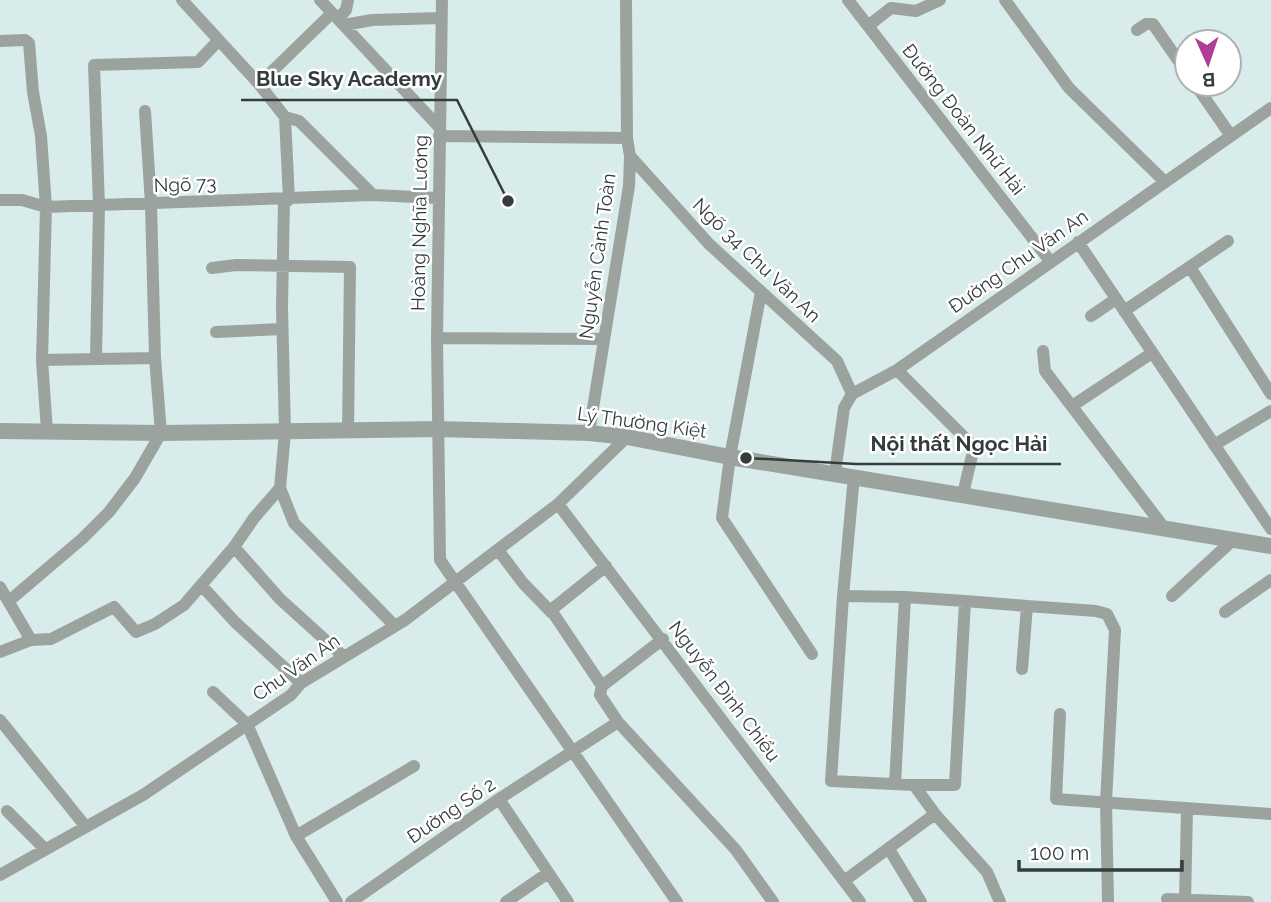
<svg xmlns="http://www.w3.org/2000/svg" width="1271" height="902" viewBox="0 0 1271 902" font-family="Raleway,sans-serif">
  <rect width="100%" height="100%" fill="#d7eceb"/>
  <g fill="none" stroke-linecap="round" stroke-linejoin="round">
    <path stroke="#9ca39f" stroke-width="12" d="M182 0 259 84 285 117 299 121 373 195
      M320 0 439 127
      M442 0 437 338 440 560 677 902
      M848 0 1050 261
      M1005 0 1069 88 1165 182
      M338 19 346 10 348 0
      M344 25 372 20 441 18
      M868 26 891 8 916 11 940 0
      M1137 30 1146 24H1153L1187 73
      M0 41 25 40 29 43 33 92 41 136 46 207 42 360 47 431
      M259 84 332 13
      M1195 84 1231 136
      M285 117 289 200
      M439 136 627 138
      M630 156 709 244 837 361 852 394
      M0 200H22L46 207 373 195 438 198
      M1078 242 1271 529
      M1190 267 1271 394
      M212 268 236 265 350 267 348 432
      M761 292 730 457 722 518 812 654
      M1124 311 1228 241
      M1091 316 1116 299
      M216 332 282 329
      M437 338 604 339
      M1043 351 1045 371 1165 529
      M96 359 99 206 94 65 198 62 218 41
      M42 360 155 358
      M897 370 974 447 963 494
      M1072 406 1152 353
      M589 433 629 186 630 156 627 138 626 0
      M1214 445 1271 411
      M835 473 844 408 852 394 897 370 1271 108
      M280 488 294 523 395 626
      M558 504 860 902
      M234 547 280 599 344 657
      M498 550 523 583 552 613
      M201 585 235 622 301 683
      M0 587 31 640
      M843 596 854 476
      M1172 596 1233 540
      M905 597 965 601 955 785H914
      M9 601 83 538 109 512 135 478 161 433 155 358 151 204 145 111
      M965 601 1027 606 1022 669
      M1027 606 1096 611 1107 614 1115 630 1106 802 1108 902
      M1225 612 1271 580
      M663 639 602 686 600 695 618 722 736 850 773 902
      M0 652 31 640 51 639 114 607 136 632 155 624 184 605 234 547 254 518 280 488 285 432 282 308 284 200
      M602 686 551 610 606 566
      M213 692 247 724 296 836 414 766
      M1060 714 1056 799 1271 814
      M0 720 86 827
      M895 784 905 597 843 596 831 781 914 785 935 814
      M499 799 568 902
      M7 811 45 849
      M296 836 337 902
      M889 849 921 902
      M0 875 143 795 291 695 301 683 405 620 558 504 627 437
      M844 881 935 814 987 872 1000 902
      M1167 899 1248 902
      M351 902 499 799 618 722
      M506 902 548 873
      M1185 902 1187 808"/>
    <path stroke="#9ca39f" stroke-width="16" d="M0 431 161 433 438 429 589 433 627 437 730 457 1271 546"/>
  </g>
  <g text-anchor="middle" stroke-width="5" stroke-linejoin="round" paint-order="stroke">
    <g font-size="19" fill="#343d3c" stroke="#fff">
      <text transform="translate(964 119) rotate(52)" y="7">Đường Đoàn Nhữ Hài</text>
      <text transform="translate(185 184) rotate(-2)" y="7">Ngõ 73</text>
      <text transform="translate(419 223) rotate(-89)" y="7">Hoàng Nghĩa Lương</text>
      <text transform="translate(597 256) rotate(-82)" y="7">Nguyễn Cảnh Toàn</text>
      <text transform="translate(757 260) rotate(44)" y="7">Ngõ 34 Chu Văn An</text>
      <text transform="translate(1018 261) rotate(-35)" y="7">Đường Chu Văn An</text>
      <text transform="translate(642 422) rotate(8)" y="7">Lý Thường Kiệt</text>
      <text transform="translate(296 667) rotate(-35)" y="7">Chu Văn An</text>
      <text transform="translate(725 691) rotate(53)" y="7">Nguyễn Đình Chiểu</text>
      <text transform="translate(451 810) rotate(-34)" y="7">Đường Số 2</text>
    </g>
  </g>
  <path fill="none" stroke="#343d3c" stroke-width="2.5" d="M508 201L457 100H241M746 458L856 464H1061"/>
  <g fill="#343d3c" stroke="#fff" stroke-width="2.5">
    <circle cx="508" cy="201" r="7"/>
    <circle cx="746" cy="458" r="7"/>
  </g>
  <g font-size="21" text-anchor="middle" font-weight="bold" fill="#343d3c" stroke="#fff" stroke-width="5" stroke-linejoin="round" paint-order="stroke">
    <text x="349" y="86">Blue Sky Academy</text>
    <text x="959" y="451">Nội thất Ngọc Hải</text>
  </g>
  <g transform="translate(1208 63) rotate(177)"><circle r="33" fill="#ffffff" stroke="#aeb1b1" stroke-width="2"/>
  <path d="M0-5L12 26L0 18L-12 26Z" fill="#b03d97"/>
  <text y="-10" font-size="19" font-weight="bold" text-anchor="middle" fill="#343d3c">B</text>
  </g>
  <path d="M1019 860v10h163v-10" fill="none" stroke="#343d3c" stroke-width="3.5"/>
  <text x="1030" y="860" font-size="21" fill="#343d3c" stroke="#ffffff" stroke-width="5" paint-order="stroke">100 m</text>
</svg>
